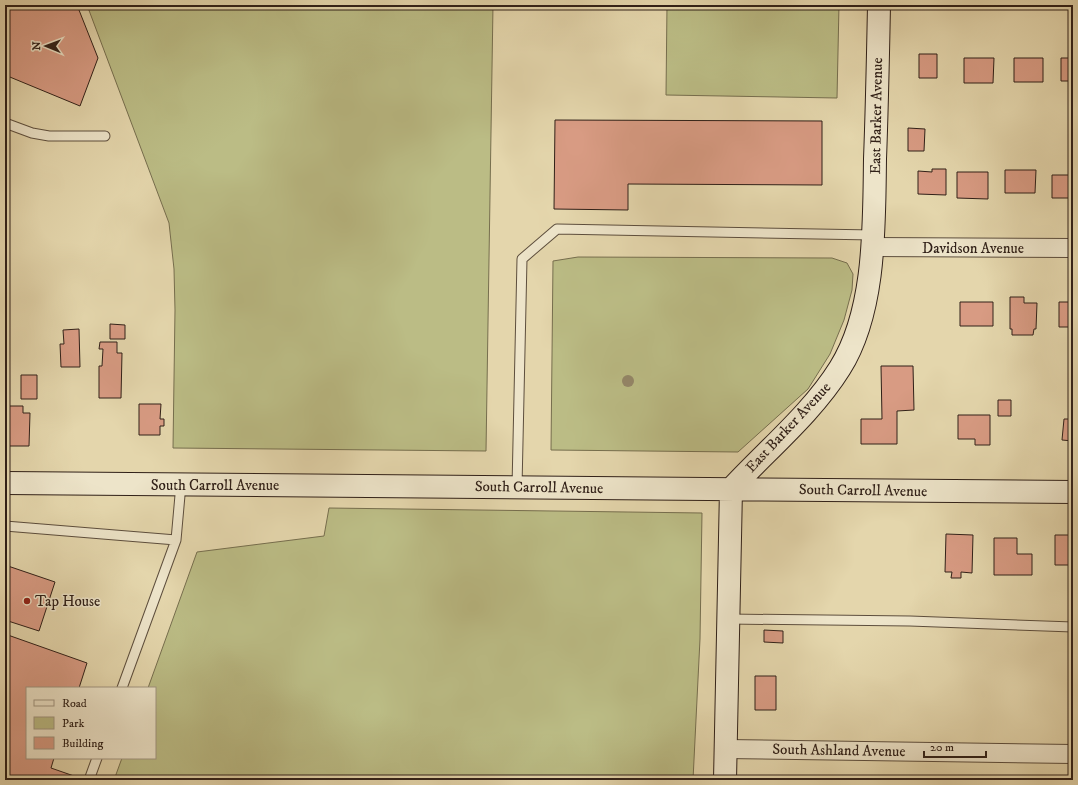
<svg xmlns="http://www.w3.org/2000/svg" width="1078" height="785" viewBox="0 0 1078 785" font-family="'IM FELL DW Pica',serif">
  <rect width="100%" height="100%" fill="#e4d6ac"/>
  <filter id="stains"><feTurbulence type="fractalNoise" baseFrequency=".005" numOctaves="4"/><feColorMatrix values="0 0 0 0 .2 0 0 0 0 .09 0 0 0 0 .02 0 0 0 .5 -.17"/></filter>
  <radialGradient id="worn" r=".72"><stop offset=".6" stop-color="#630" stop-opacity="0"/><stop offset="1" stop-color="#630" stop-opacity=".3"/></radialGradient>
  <path fill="#bbbc85" stroke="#766e4e" d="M87 5H493L486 451 173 448 175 310 174 269 169 223Z
    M667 5H839L837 98 666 95Z
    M578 257 832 258 847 263 853 274 852 290 844 320 830 354 808 389 738 452 551 450 553 261Z
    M329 508 702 513 700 639 693 780H114L122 758H155V688H148L197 552 324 536Z"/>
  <path fill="#d89b83" stroke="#302018" d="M5 5H77L98 58 80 106 5 75V60L7 53 5 52Z
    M919 54H937V78H919Z
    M964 58H994L993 83H964Z
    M1014 58H1043V82H1014Z
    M1061 58H1073V81H1061Z
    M555 120 822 121V185L628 184V210L554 209Z
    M908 128 925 129 924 151H908Z
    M932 169H946V195L918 194V171L932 172Z
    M1005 170H1036L1035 193H1005Z
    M957 172H988V199L957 198Z
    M1052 175H1073V198H1052Z
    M1010 297H1024V303H1037L1036 329H1034L1033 335H1012V329H1010Z
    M960 302H993V326H960Z
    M1059 302H1073V327H1059Z
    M110 324 125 325V339H110Z
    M79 329 80 367H61L60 344H64L63 330Z
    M100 342H117V353H122L121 398H99V366H102L103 349H99Z
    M881 366H913L914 410 897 411V444H861V419H882Z
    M21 375H37V399H21Z
    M998 400H1011V416H998Z
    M139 404H161L160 419H164V426H160V435H139Z
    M5 406H23V413H30L29 446H5Z
    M958 415H990V445H975V439H958Z
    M1064 419H1073V441L1062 440Z
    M946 534 973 535 972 573 961 572V578H951L952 572H945Z
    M1055 535H1073V565H1055Z
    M994 538H1017V554H1032V575H994Z
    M5 565 55 582 39 631 5 620Z
    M764 630 783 631V643L764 642Z
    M5 634 87 663 79 688H27V758H54L51 768 74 776 73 780H5Z
    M755 676H776V710H755Z"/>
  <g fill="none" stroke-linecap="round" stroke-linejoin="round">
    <defs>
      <path id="lane" d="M5 123 32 133 49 136H105
        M517 487 522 259 557 229 873 235
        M5 526 176 540
        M728 619 910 621 1073 627
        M122 688 176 540 181 484
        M89 780 97 758"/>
      <path id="street" d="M873 247 1073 248
        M726 749 1073 754"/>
      <path id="secondary" d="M5 483 1073 492
        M725 780 731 489C767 450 812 413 840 368 876 311 874 225 875 159 877 108 878 56 879 5"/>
    </defs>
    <use href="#lane" stroke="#5d4e3d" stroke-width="11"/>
    <use href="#street" stroke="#5d4e3d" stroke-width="20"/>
    <use href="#secondary" stroke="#302018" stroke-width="24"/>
    <use href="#lane" stroke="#ede4c9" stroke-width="9"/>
    <use href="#street" stroke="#ede4c9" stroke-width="18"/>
    <use href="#secondary" stroke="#ede4c9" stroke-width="22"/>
  </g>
  <circle fill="#948769" cx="628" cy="381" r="6"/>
  <circle fill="#8f2418" stroke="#ede4c9" stroke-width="1.5" cx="27" cy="601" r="4"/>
  <g text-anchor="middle" stroke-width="3" stroke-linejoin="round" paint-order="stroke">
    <g font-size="15" fill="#302018" stroke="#ede4c9">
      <text transform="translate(876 116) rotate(-89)" y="5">East Barker Avenue</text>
      <text x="973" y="253">Davidson Avenue</text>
      <text transform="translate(788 427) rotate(-47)" y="5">East Barker Avenue</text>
      <text x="215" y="490">South Carroll Avenue</text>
      <text transform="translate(539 487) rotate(1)" y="5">South Carroll Avenue</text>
      <text transform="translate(863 490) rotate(1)" y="5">South Carroll Avenue</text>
      <text transform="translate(839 750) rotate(1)" y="5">South Ashland Avenue</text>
    </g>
    <g font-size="15" fill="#302018" stroke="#ede4c9" text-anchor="start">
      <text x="35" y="606">Tap House</text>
    </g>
  </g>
  <rect width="1078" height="785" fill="none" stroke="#e4d6ac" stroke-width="20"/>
  <rect x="6" y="6" width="1066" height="773" fill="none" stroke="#302018" stroke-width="2"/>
  <rect x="10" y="10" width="1058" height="765" fill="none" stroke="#302018"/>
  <rect x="26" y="687" width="130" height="72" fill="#ede4c9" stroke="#a19682"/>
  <rect x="34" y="700" width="20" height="6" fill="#ede4c9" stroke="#a19682"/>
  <text x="62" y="707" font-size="12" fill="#302018">Road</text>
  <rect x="34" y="717" width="20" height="12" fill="#bbbc85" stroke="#a19682"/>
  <text x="62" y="727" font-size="12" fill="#302018">Park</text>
  <rect x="34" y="737" width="20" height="12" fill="#d89b83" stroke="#a19682"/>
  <text x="62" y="747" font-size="12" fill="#302018">Building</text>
  <g transform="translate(46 46) rotate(271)" stroke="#ede4c9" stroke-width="3" paint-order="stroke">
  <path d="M0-3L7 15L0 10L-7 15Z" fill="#302018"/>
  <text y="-6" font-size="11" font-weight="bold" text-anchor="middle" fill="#302018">N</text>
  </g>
  <path d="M924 751v6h62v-6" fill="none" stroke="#302018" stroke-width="2"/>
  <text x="930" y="751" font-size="12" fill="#302018" stroke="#ede4c9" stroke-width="3" paint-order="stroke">20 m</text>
  <rect width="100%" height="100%" filter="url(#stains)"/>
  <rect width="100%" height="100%" fill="url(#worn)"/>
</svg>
